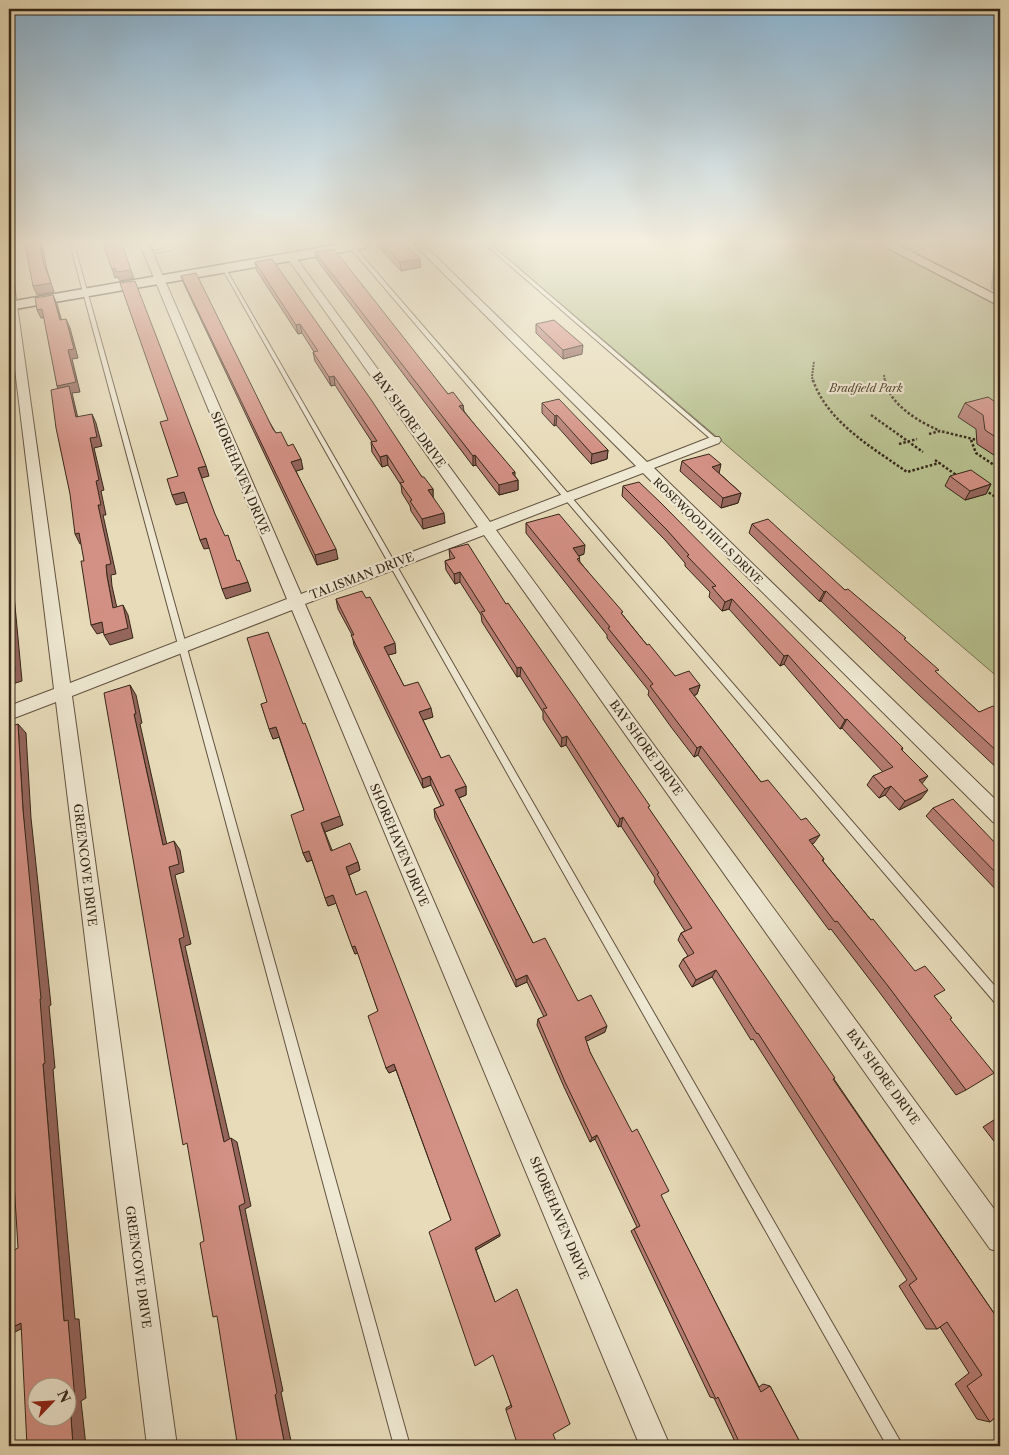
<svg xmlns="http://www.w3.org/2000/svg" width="1009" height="1455" viewBox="0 0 1009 1455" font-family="'Libre Caslon Text',serif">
  <rect width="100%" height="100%" fill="#e7dbb9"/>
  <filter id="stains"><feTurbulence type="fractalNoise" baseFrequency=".004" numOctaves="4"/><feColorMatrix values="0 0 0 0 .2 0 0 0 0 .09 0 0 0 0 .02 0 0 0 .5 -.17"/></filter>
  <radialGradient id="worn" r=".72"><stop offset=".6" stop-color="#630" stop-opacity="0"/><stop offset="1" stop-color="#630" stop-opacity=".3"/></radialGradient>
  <path fill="#b7c08e" stroke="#767352" d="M491 244H879L1000 305V679Z"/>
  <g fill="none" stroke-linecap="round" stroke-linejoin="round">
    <path stroke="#737e79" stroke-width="2.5" d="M997 244 992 288 1000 292"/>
    <defs>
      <path id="lane" d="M70 244H74L410 1446H394Z
        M173 244H178L171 250 147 254 145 253 168 248Z
        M347 244H352L1000 992V1006L996 1004Z
        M485 244H490L717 439V441H713Z
        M927 244H935L905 254 901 253Z
        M222 268 226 269 903 1446H887Z"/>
      <path id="street" d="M140 244H149L301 594 478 527 288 259V255H294L490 522 636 466 414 244H423L647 462 711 437H719L721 440 719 443 654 468 1000 804V824L993 822 643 473 496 530 1000 1217V1252L990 1249 484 535 305 604 670 1446H640L292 610 72 696 177 1446H147L56 702 9 720V706L54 689 9 320V281L14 284 70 683 287 599Z"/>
      <path id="secondary" d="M341 244H371L365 248 9 310V302Z
        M880 244H896L1000 297V306Z"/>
    </defs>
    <use href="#lane" stroke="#625340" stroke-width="2"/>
    <use href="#street" stroke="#625340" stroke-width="2"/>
    <use href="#secondary" stroke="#352617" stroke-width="3"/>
    <path stroke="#352617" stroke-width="2" stroke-dasharray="2 1" stroke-linecap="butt" d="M884 375 885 382
      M813 382 812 377 814 361"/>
    <path stroke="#352617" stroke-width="2.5" stroke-dasharray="2.5 2" stroke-linecap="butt" d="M813 380C827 422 873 448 907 472L939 463
      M885 380C889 405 920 422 940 431
      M871 415 923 452
      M929 434 940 431 977 440
      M971 440 976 453 1000 469
      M899 444 917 439
      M935 460 959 477
      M985 490 994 496 1000 494"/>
    <use href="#lane" fill="#efe8d2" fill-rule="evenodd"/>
    <use href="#street" fill="#efe8d2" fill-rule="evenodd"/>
    <use href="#secondary" fill="#efe8d2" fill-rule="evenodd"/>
  </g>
  <path fill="#b57c72" stroke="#352617" d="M376 244H406L421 267 401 271Z
    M315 252 448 394 463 405 464 411 518 480V490L499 495 476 465 473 466 317 260Z
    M255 262 422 477 433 489V497L445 523 423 529 411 511 410 506 402 493 401 485 388 465 382 467 372 452 371 442H372L335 385 331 386 315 361 313 352H314L302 333 298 334 257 271Z
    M181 276 276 433 288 446 303 469 296 471 338 559 317 565 184 284Z
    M536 324 582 354 563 359 536 333Z
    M542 403 608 450 607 459 591 464 556 425 554 426 542 413Z
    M965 403 1000 405V459L977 444 976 429 958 417Z
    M682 461 719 473 741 493 738 503 721 508 680 471Z
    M950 476 991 484 986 494 965 500 945 486Z
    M623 486 903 748 902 750 922 784 921 799 899 810 885 795 879 798 867 785 873 776 883 772 842 728 840 729 784 664 780 666 729 609 722 611 709 597 710 592 685 566V563L665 540 622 496Z
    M526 523 584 554 579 556 580 562 647 645 675 676 700 685 697 694 694 696 761 782 814 843 812 844 824 859 823 861 871 920 935 997 950 1019 966 1090 956 1095 880 993 831 929 829 930 698 755 694 757 671 727 648 695 649 691 607 638V635L526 533Z
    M752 524 845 590 905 640 936 673 979 712H1000V771L918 694 821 601H819L749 533Z
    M449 549 506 604 649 809 834 1079 1000 1322V1422L997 1416 990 1422 977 1419 955 1384 969 1373 940 1327 937 1329H926L899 1286 907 1280 753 1039 751 1040 712 977 692 987 679 966 683 959 688 956 678 940 681 933 685 931 654 882 655 878 621 826 618 827 566 745 561 747 543 719V712L520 676 517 677 482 622 481 615 460 582 455 584 446 570 445 561 450 559Z
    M336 599 396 653 388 655 404 686 433 717 423 720 441 758 466 786V795L459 798 533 943 578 1001 605 1032 586 1041 590 1052 661 1196 759 1387 763 1384 770 1386 802 1446H737L714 1398 710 1397 631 1231 637 1227 595 1139 590 1142 564 1087 537 1025 538 1019 544 1017 527 982 516 987 435 818 434 809 441 806 431 785 423 788 354 645 352 635 338 609Z
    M261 704 343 825 325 832 332 850 358 862 360 870 349 875 356 895 500 1236 476 1250 495 1302 570 1424 506 1410V1408L511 1405 451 1220 396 1070 389 1073 386 1068 378 1011 358 953 355 954 336 903 328 906 312 860 307 862 303 853 304 810 279 737 273 739Z
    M933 808 1000 848V894L926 816Z
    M1000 1116V1149L983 1127Z"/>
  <path fill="#94655c" stroke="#352617" d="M40 244H42L47 270 54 292 37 295 33 286 43 262Z
    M420 259 421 267 401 271 400 262Z
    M115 268 131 270 134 278 120 281 118 277 115 278 112 269Z
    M53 295 57 304 64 329 60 320Z
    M42 309 46 318H41L37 310Z
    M66 319 70 328 78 358 72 359 80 392 72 393 80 427 62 396 57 386Z
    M300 324 302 333 298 334 296 325Z
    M583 345 582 354 563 359V350Z
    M334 376 335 385 331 386 329 377Z
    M463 405 464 415 459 406Z
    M92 414 96 423 102 446 94 448 104 490 101 491 106 515H103L116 574 111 575 112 586 119 617 113 608 107 576 90 438Z
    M557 415 556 425 554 426 555 416Z
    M608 450 607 459 591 464 592 454Z
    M387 455 388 465 382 467 380 457Z
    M475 455 476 465 473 466V456Z
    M301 459 303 469 293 472 291 462Z
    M721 464 719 474 712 467Z
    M206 466 209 476 202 478 198 468Z
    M515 472V481L518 480V490L499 495V485L512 473Z
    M991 484 986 494 965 500 970 491Z
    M433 489V498L428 490Z
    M184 492 188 502 176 505 172 495Z
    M741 493 738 503 721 508 723 498Z
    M444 513 445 523 423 529 422 519Z
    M9 526 11 554 9 555 12 593 14 595 22 681 9 685Z
    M79 533 85 543 80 544 75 534Z
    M206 538 210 548 204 549 200 540Z
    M585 545 584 554 572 558 573 548Z
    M336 549 338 559 317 565 315 555Z
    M460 572V582L455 584 454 574Z
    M248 582 251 591 226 599 222 589Z
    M826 591 821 601H819L824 592Z
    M732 599 729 609 722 611 725 602Z
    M123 605 128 615 133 638 110 645 104 635Z
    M102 622 107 631 97 634 91 625Z
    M395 643 396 653 385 656 384 647Z
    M788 655 784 664 780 666 784 656Z
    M521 667 520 676 517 677V668Z
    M130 685 136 695 142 723 140 724 169 854 163 845 134 714Z
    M700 685 697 694 686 699 689 689Z
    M431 708 433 717 420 721 419 712Z
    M847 719 842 728 840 729 845 720Z
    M18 724 26 733 31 818 51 1005 49 1006 55 1068 53 1069 60 1154 75 1319H79L86 1398 81 1401 86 1446H73L64 1321 43 1064 23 810Z
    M276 727 280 737 273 739 269 729Z
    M567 736 566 745 561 747 562 738Z
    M701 746 698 755 694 757 697 748Z
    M430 776 431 785 423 788 422 779Z
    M928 776 921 785 919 780Z
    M466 786V795L456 799 455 790Z
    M891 786 885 795 879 798 885 789Z
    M928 790 921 799 899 810 905 801Z
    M340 816 343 825 325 832 321 823Z
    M623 817 621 826 618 827 620 819Z
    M820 835 814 843 803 848 809 840Z
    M174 841 180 850 184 872 175 875 191 944 185 946 231 1145 224 1142 179 939 169 867Z
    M309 851 312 860 307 862 303 853Z
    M358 862 360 870 349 875 346 867Z
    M333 895 337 903 328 906 325 898Z
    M355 946 358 953 355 954 352 947Z
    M716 970 712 977 692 987 696 980Z
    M527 975V982L516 987V980Z
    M607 1026 605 1032 583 1043 585 1037Z
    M394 1064 396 1070 389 1073 386 1068Z
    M597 1135 595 1139 590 1142 592 1138Z
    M231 1138 237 1142 251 1206 245 1209 283 1391 281 1392 292 1446H285L275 1395 239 1206Z
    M500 1234V1236L476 1250 475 1248Z
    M21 1323H33L9 1335V1329Z"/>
  <path fill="#d39084" stroke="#352617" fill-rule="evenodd" d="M25 244H40L43 262 51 283 33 286Z
    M103 244H122L131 270 116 272 115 268 112 269Z
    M383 244H406L420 259 400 262Z
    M334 249 448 394 453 392 463 405 459 406 515 472 512 473 518 480 499 485 475 455 473 456 315 252Z
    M272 259 372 401 422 477H424L433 489 428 490 444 513 422 519 410 501 412 500 400 483 404 482 387 455 380 457 371 442 377 441 334 376 329 377 313 352 318 351 300 324 296 325 255 262Z
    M196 273 273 429 276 433 281 432 288 446 293 444 301 459 291 462 336 549 315 555 181 276Z
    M135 281 206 466 198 468 215 514 225 536 228 535 237 561 239 560 248 582 222 589 206 538 200 540 184 492 172 495 167 479 178 476 160 422 168 420 120 283Z
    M53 295 60 320 66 319 74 349 68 350 76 382 57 386 42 309 37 310 35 298Z
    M554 320 583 345 563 350 536 324Z
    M69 386 76 417 92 414 97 437 90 438 99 480 96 481 101 505H98L111 564 106 565 107 576 113 608 123 605 128 628 104 635 102 622 91 625 81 561H84L79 533 75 534 70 494 56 428 51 390Z
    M988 397 1000 405V440L985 430 983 415 965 403Z
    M559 399 608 450 592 454 557 415 555 416 542 403Z
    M709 454 721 464 712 467 741 493 723 498 682 461Z
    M971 470 991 484 970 491 950 476Z
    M639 482 661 503 903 748 901 749 928 776 919 780 928 790 905 801 891 786 885 789 873 776 893 767 847 719 845 720 788 655 784 656 732 599 725 602 712 587 716 586 687 556 689 555 667 530 623 486Z
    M559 514 585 545 573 548 580 558 577 559 623 612 621 613 647 645 649 644 675 676 689 671 700 685 689 689 761 782 768 780 801 820 806 818 820 835 809 840 824 859 822 860 871 920 873 919 915 971 925 966 945 990 934 996 952 1018 950 1019 994 1073 966 1090 888 986 837 921 835 922 701 746 697 748 650 686 653 684 608 628 610 627 526 523Z
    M768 519 845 590 848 589 906 638 904 639 939 670 935 671 979 712 993 706 1000 712V754L925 685 826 591 824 592 752 524Z
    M468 544 506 604 508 603 575 698 650 806 648 807 835 1078 833 1079 1000 1322V1413L990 1422 967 1386 982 1375 947 1322 937 1329 909 1285 917 1279 758 1033 757 1034 716 970 696 980 683 959 694 953 681 933 692 928 657 874 659 873 623 817 620 819 567 736 562 738 543 709 547 708 521 667 517 668 481 612 485 611 460 572 454 574 445 561 455 558 449 549Z
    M362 591 366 598 370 597 395 643 384 647 404 686 418 682 431 708 419 712 441 758 449 755 466 786 455 790 533 943 545 938 578 1001 591 995 607 1026 585 1037 590 1052 632 1132 637 1129 669 1191 661 1195 761 1392 770 1386 802 1446H741L718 1397 716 1399 634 1229 640 1226 597 1135 592 1138 565 1082 538 1019 547 1015 527 975 516 980 434 809 444 805 430 776 422 779 351 635H354L336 599Z
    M9 599 15 671 9 673Z
    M268 632 303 724 305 723 340 816 321 823 331 851 350 843 358 862 346 867 356 895 366 891 500 1234 475 1248 495 1302 517 1289 570 1424 553 1434 558 1446H518L506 1410 512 1407 493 1355 475 1366 429 1232 451 1220 394 1064 386 1068 368 1016 378 1011 355 946 352 947 333 895 325 898 309 851 303 853 291 815 304 810 276 727 269 729 261 704 267 702 247 638Z
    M130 685 136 714H134L163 845 174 841 179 864 169 867 184 937 179 939 224 1142 231 1138 245 1203 239 1206 277 1393 275 1395 285 1446H236V1443L237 1442 217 1316 213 1317 200 1243 204 1241 187 1143 183 1145 104 693Z
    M18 724 23 810 41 999H40L45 1063 43 1064 50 1150 64 1321 68 1320 75 1400 70 1403 73 1446H27L21 1323 9 1329V1253L18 1248 12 1148 9 1150V727ZM38 1388H68V1418H38Z
    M953 799 1000 848V877L933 808Z
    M1000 1118V1131L994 1123Z"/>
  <linearGradient id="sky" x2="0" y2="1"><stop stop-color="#8ab6d6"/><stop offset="0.54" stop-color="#f4efe0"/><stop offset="1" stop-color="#f4efe0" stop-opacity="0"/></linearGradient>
  <rect width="1009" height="448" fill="url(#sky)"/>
  <g text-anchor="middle" stroke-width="4.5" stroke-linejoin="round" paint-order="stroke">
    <g font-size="11" font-style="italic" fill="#564c35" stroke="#efe8d2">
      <text x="866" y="392">Bradfield Park</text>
    </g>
    <g font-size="11" fill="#352617" stroke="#efe8d2">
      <text transform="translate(708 531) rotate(44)" y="4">ROSEWOOD HILLS DRIVE</text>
    </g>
    <g font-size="12" fill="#352617" stroke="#efe8d2">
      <text transform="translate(409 420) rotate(54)" y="4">BAY SHORE DRIVE</text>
      <text transform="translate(240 473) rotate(67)" y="4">SHOREHAVEN DRIVE</text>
      <text transform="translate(362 576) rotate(-21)" y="4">TALISMAN DRIVE</text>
      <text transform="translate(646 748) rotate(54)" y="4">BAY SHORE DRIVE</text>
      <text transform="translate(399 845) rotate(67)" y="4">SHOREHAVEN DRIVE</text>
      <text transform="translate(85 865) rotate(83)" y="4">GREENCOVE DRIVE</text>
      <text transform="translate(883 1077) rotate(54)" y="4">BAY SHORE DRIVE</text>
      <text transform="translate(559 1218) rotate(67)" y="4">SHOREHAVEN DRIVE</text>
      <text transform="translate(138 1267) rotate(82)" y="4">GREENCOVE DRIVE</text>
    </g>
  </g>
  <rect width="1009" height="1455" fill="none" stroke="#e7dbb9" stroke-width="30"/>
  <rect x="10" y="10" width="989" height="1435" fill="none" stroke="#352617" stroke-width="2.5"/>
  <rect x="15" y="15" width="979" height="1425" fill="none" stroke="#352617"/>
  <g transform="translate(52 1402) rotate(65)"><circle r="24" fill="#efe8d2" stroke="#a59a87"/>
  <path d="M0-4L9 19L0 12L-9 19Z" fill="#8f2418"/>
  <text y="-8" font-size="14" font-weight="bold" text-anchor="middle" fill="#352617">N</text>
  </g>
  <rect width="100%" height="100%" filter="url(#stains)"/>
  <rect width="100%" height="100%" fill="url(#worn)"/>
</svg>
